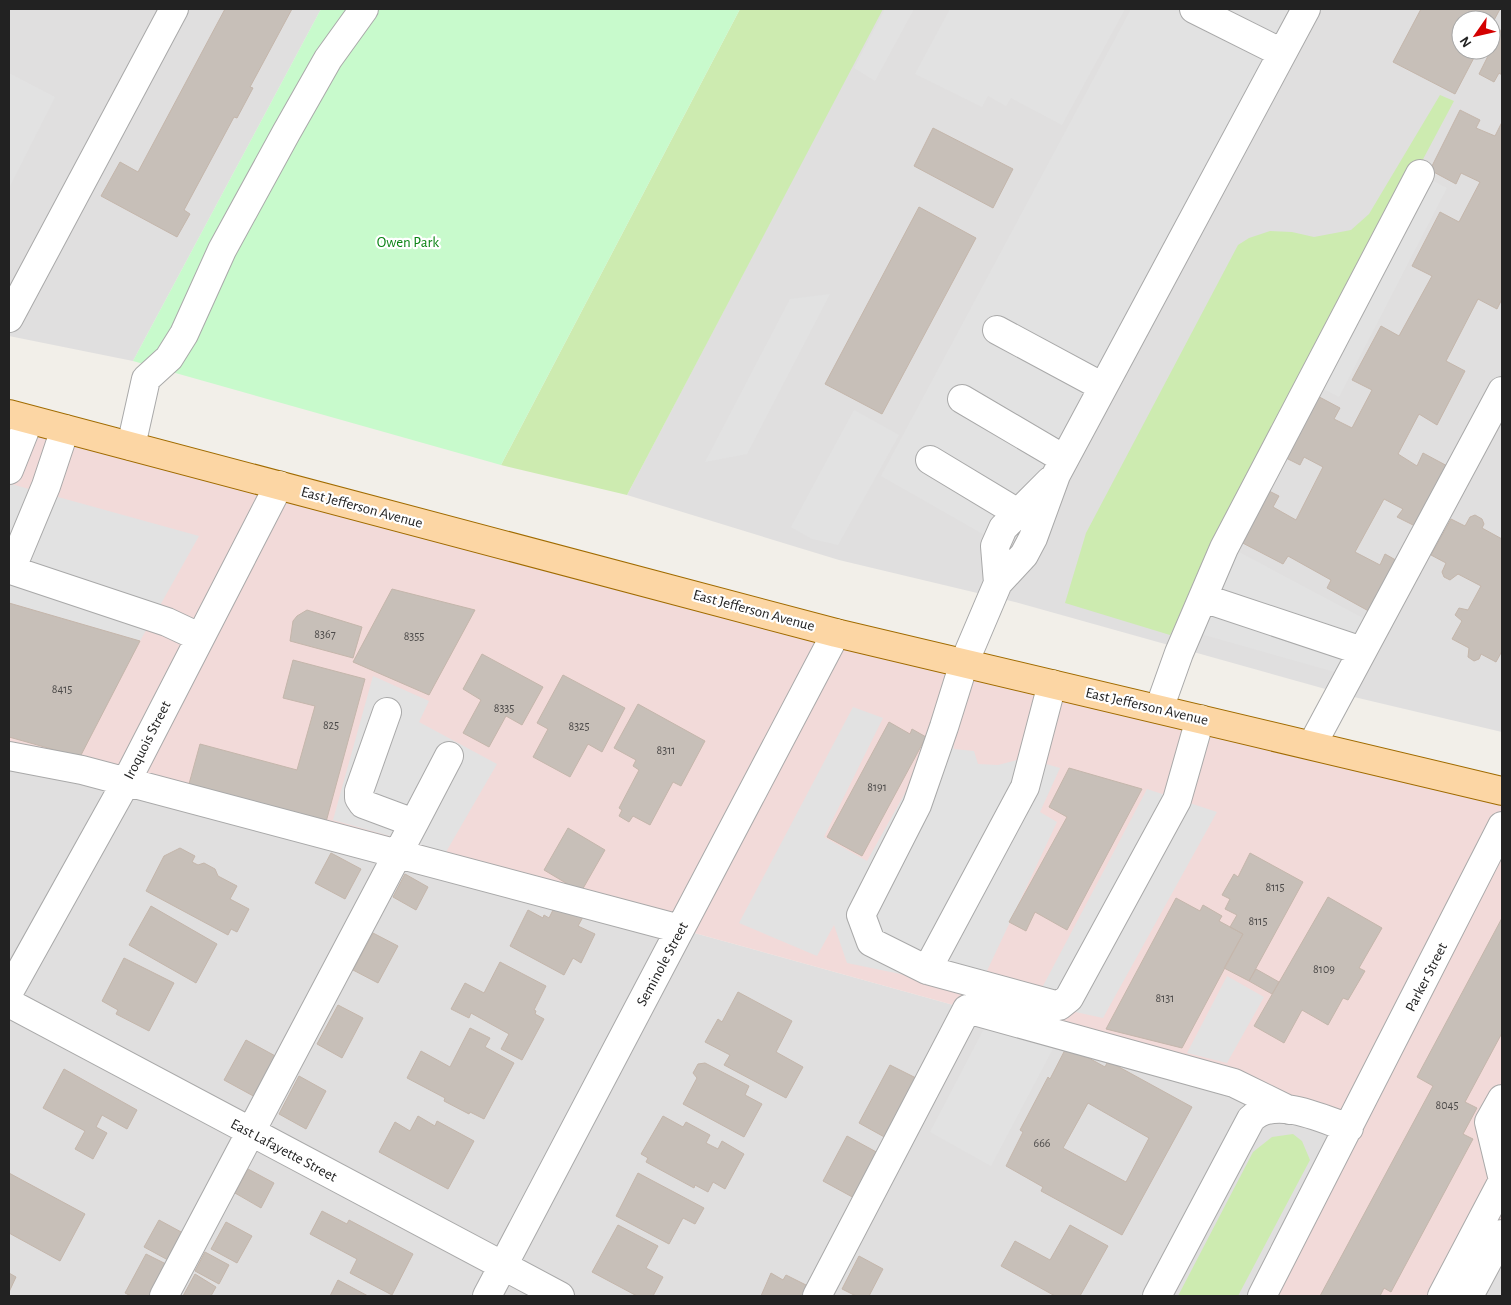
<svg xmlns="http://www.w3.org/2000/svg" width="1511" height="1305" viewBox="0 0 1511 1305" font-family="'Alegreya Sans',sans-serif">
  <rect width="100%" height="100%" fill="#f2efe9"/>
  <path fill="#e0dfdf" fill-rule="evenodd" d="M9 9H321L133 361 9 336Z
    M882 9H1502V732L1354 697 1015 602 839 560 627 495ZM1461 20H1491V50H1461Z
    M9 759 680 929 1234 1083 1349 1128 1262 1296H9Z
    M1502 1234V1296H1469Z"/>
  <path fill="#f2dad9" d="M29 420 1502 795V1234L1469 1296H1262L1349 1128 1234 1083 680 929 9 756V464Z"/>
  <path fill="#cdebb0" d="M740 9H883L627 495 501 465Z
    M1440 95 1454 101 1170 635 1065 603 1086 533 1238 245 1249 238 1270 231 1292 232 1314 237 1351 230 1369 214Z
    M1293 1134 1302 1141 1310 1160 1238 1296H1178L1253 1152 1272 1137Z"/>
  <path fill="#c8facc" d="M321 9H740L501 465 133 361Z"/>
  <path fill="#e2e2e2" d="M885 9H914L875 81 854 68Z
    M950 9H1125L1062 125 1011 98 1006 106 988 96 982 107 915 74Z
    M1131 9H1306L1056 475 988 537 881 476Z
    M9 73 55 97 9 188Z
    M1420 174 1447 188 1339 397 1312 383Z
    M830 294 747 454 705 462 790 299Z
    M854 410 899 435 838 545 812 539 791 527Z
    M11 484 199 536 140 641 9 603V489Z
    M1226 545 1376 625 1349 676 1190 631Z
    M373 676 429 701 419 722 497 764 446 852 333 820Z
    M853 707 883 718 824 837 867 861 938 734 953 738 954 749 974 751 978 764 998 765 1025 758 1060 768 1040 812 1057 822 978 990 847 963 834 925 817 956 739 923Z
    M1147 789 1217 812 1103 1018 1034 1003Z
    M1227 976 1264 997 1227 1063 1187 1053Z
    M987 1023 1057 1041 991 1166 930 1132Z"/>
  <path fill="#c7bfb8" stroke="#c4b6ab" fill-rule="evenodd" d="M225 9H292L250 87 253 88 237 118 234 117 184 210 190 214 177 237 101 196 120 162 138 172Z
    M1421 9H1500L1491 26V20H1461V50H1478L1455 94 1393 62Z
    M1502 28V75L1499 73 1494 82 1479 74Z
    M1460 110 1480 120 1476 128 1495 136 1502 122V299L1497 309 1478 299 1446 361 1465 371 1437 425 1419 414 1398 454 1417 466 1423 453 1451 468 1419 528 1397 517 1403 509 1384 499 1355 552 1380 565 1385 554 1401 563 1374 614 1327 588 1331 580 1288 556 1283 564 1235 539 1261 487 1279 496 1273 507 1296 520 1323 467 1304 457 1300 465 1278 454 1310 392 1340 408 1334 419 1352 428 1372 390 1352 380 1381 326 1399 336 1432 276 1412 266 1440 212 1459 222 1480 182 1461 173 1456 184 1430 170Z
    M933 128 1013 169 993 208 914 166Z
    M919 207 976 238 882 414 825 384Z
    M1475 515 1482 519 1484 524 1482 528 1502 539V651L1496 662 1481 654 1479 659 1474 661 1468 657 1469 648 1452 639 1462 621 1455 615 1459 608 1468 610 1481 586 1458 574 1450 580 1444 577 1442 572 1446 563 1431 555 1451 519 1465 526 1470 517Z
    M392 589 475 610 429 695 353 662Z
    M9 603 140 641 80 757 9 737Z
    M307 610 362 627 353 658 290 641 293 621 297 616Z
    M482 654 543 687 522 725 506 716 489 747 463 733 481 700 463 689Z
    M293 660 365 679 326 822 189 784 200 744 297 770 315 706 283 698Z
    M563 675 625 708 602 752 588 744 570 777 533 757 548 729 537 723Z
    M638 704 705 741 681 786 673 782 650 825 633 816 629 822 619 816 622 810 619 808 639 770 633 766 636 760 614 748Z
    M889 722 910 734 912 729 926 737 862 856 827 837Z
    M1069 768 1142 789 1067 930 1035 912 1026 931 1009 922 1067 817 1049 807Z
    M568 828 605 850 581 892 544 870Z
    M180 848 195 856 192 862 198 865 204 863 215 869 218 876 237 886 230 899 249 909 237 932 231 929 228 935 146 891 164 856Z
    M331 853 361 869 345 899 315 883Z
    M1250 853 1303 882 1249 981 1224 968 1243 934 1230 927 1237 915 1225 909 1230 899 1222 895 1234 874 1238 877Z
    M405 874 428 887 416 910 393 897Z
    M1328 897 1382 928 1359 968 1365 971 1348 1000 1343 998 1328 1025 1302 1010 1284 1043 1254 1026Z
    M1176 898 1200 911 1203 905 1222 916 1219 921 1243 934 1182 1048 1106 1029Z
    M558 900 588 908 578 926 595 934 581 963 573 958 564 975 510 946 528 910 543 918 544 915 549 918Z
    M151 906 217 944 196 983 129 945Z
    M1502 918V1033L1465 1102 1477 1108 1463 1134 1473 1139 1391 1292 1384 1288 1380 1296H1320L1433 1086 1417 1077Z
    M373 933 398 946 378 983 353 970Z
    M124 958 174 983 149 1031 116 1014 118 1010 102 1001Z
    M500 962 546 986 534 1010 536 1011 535 1014 544 1019 522 1060 501 1049 509 1034 471 1013 469 1018 451 1009 465 983 484 993Z
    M1256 969 1279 982 1272 994 1249 981Z
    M738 992 792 1021 776 1052 803 1067 786 1098 724 1065 730 1055 705 1042 718 1019 722 1022Z
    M338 1005 363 1018 342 1058 317 1044Z
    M470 1028 490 1038 485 1047 514 1063 484 1119 470 1112 469 1114 444 1101 445 1098 407 1078 421 1051 450 1067Z
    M246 1040 279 1058 257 1098 224 1080Z
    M1067 1046 1105 1067 1108 1061 1192 1107 1122 1235 1041 1191 1043 1187 1006 1166 1023 1132 1020 1130 1048 1077 1050 1079ZM1088 1103 1149 1138 1126 1182 1063 1148Z
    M705 1063 749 1086 745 1095 762 1104 744 1137 683 1104 697 1078 693 1073 698 1064Z
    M890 1065 920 1080 888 1139 859 1123Z
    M64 1069 137 1110 127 1129 102 1115 96 1127 107 1133 93 1159 75 1149 85 1131 43 1108Z
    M299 1076 326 1091 306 1129 279 1114Z
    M418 1116 435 1126 437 1121 474 1141 448 1189 379 1152 395 1122 410 1131Z
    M663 1116 683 1127 686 1122 710 1135 706 1143 718 1149 722 1141 744 1154 725 1189 713 1182 708 1192 695 1185 694 1188 646 1162 648 1158 641 1154Z
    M847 1136 880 1154 856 1199 823 1181Z
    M248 1169 274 1183 261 1208 235 1193Z
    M9 1173 85 1214 60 1261 9 1233Z
    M638 1173 704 1208 695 1224 683 1218 669 1244 616 1216Z
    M322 1211 347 1224 349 1220 413 1254 392 1295 350 1273 357 1259 310 1234Z
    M159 1220 183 1233 168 1260 144 1247Z
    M226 1222 252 1236 237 1263 211 1249Z
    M618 1225 658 1246 646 1268 663 1277 653 1296H637L592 1272Z
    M1070 1225 1108 1246 1080 1296H1055L1001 1266 1015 1241 1050 1260Z
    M205 1252 229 1265 219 1284 195 1271Z
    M146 1254 168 1265 151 1296H131L125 1293Z
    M859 1256 883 1269 869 1296H856L842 1289Z
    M9 1273 16 1277 9 1292Z
    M771 1273 783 1280 786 1275 812 1288 808 1296H761Z
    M195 1274 216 1287 211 1296H183Z
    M338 1280 368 1296H330Z"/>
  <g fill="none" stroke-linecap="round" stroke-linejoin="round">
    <defs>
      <path id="minor" d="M1194 9 1282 53
        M9 318 174 9
        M997 330 1103 387
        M962 399 1064 459
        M65 429 46 486 11 570 167 622 199 637
        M131 446 146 379 169 358 184 334 222 250 286 133 328 59 364 9
        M930 460 1018 513
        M9 470 29 420
        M998 583 995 546 1003 528 1050 481
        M1203 598 1362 651
        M1052 684 1025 787 927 970 871 942 861 915 917 805 944 727 964 663 998 583 1024 555 1033 538 1056 475 1306 9
        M1159 709 1179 653 1224 548 1420 174
        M1312 745 1502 391
        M9 756 82 770 680 929
        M414 823 449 756
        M927 970 1059 1006 1069 998 1177 800 1200 719
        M9 992 126 782 279 485
        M9 1003 560 1296
        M1502 1099 1489 1122 1502 1176
        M164 1296 414 823 363 804 359 798V791L387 712
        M487 1296 836 633
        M817 1296 967 1009 1234 1083 1289 1110
        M1157 1296 1251 1119C1275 1095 1322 1119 1349 1128
        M1262 1296 1502 826
        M1442 1296 1502 1182
        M1469 1296 1502 1234"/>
      <path id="major" d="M9 414 836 633 1502 791"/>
    </defs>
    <use href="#minor" stroke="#a9a9a9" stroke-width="30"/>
    <use href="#major" stroke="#a06b00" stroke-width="30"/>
    <use href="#minor" stroke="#fff" stroke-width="28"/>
    <use href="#major" stroke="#fcd6a4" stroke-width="28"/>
  </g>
  <g text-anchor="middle" stroke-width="4.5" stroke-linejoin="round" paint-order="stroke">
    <g font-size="12" fill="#4b4948">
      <text x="325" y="638">8367</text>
      <text x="414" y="640">8355</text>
      <text x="62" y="693">8415</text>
      <text x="504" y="712">8335</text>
      <text x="331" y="729">825</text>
      <text x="579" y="730">8325</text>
      <text x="666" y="754">8311</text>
      <text x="877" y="791">8191</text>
      <text x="1275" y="891">8115</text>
      <text x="1258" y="925">8115</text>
      <text x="1324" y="973">8109</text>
      <text x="1165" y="1002">8131</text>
      <text x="1447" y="1109">8045</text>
      <text x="1042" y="1147">666</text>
    </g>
    <g font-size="15" fill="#0c8416" stroke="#fff">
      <text x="408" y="247">Owen Park</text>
    </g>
    <g font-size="15" fill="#222" stroke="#fff">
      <text transform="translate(362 507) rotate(15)" y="5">East Jefferson Avenue</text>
      <text transform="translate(754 610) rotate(15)" y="5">East Jefferson Avenue</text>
      <text transform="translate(1147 706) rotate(13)" y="5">East Jefferson Avenue</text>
      <text transform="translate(147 740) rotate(-63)" y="5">Iroquois Street</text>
      <text transform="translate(662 964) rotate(-62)" y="5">Seminole Street</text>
      <text transform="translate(1426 977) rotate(-63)" y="5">Parker Street</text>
      <text transform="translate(284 1150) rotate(28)" y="5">East Lafayette Street</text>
    </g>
  </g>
  <rect width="1511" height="1305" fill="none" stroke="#222222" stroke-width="20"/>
  <g transform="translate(1476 35) rotate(236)"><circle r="24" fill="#ffffff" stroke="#a7a7a7"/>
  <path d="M0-4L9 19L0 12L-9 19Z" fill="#d40000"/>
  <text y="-8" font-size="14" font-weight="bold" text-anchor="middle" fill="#222222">N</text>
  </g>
</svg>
